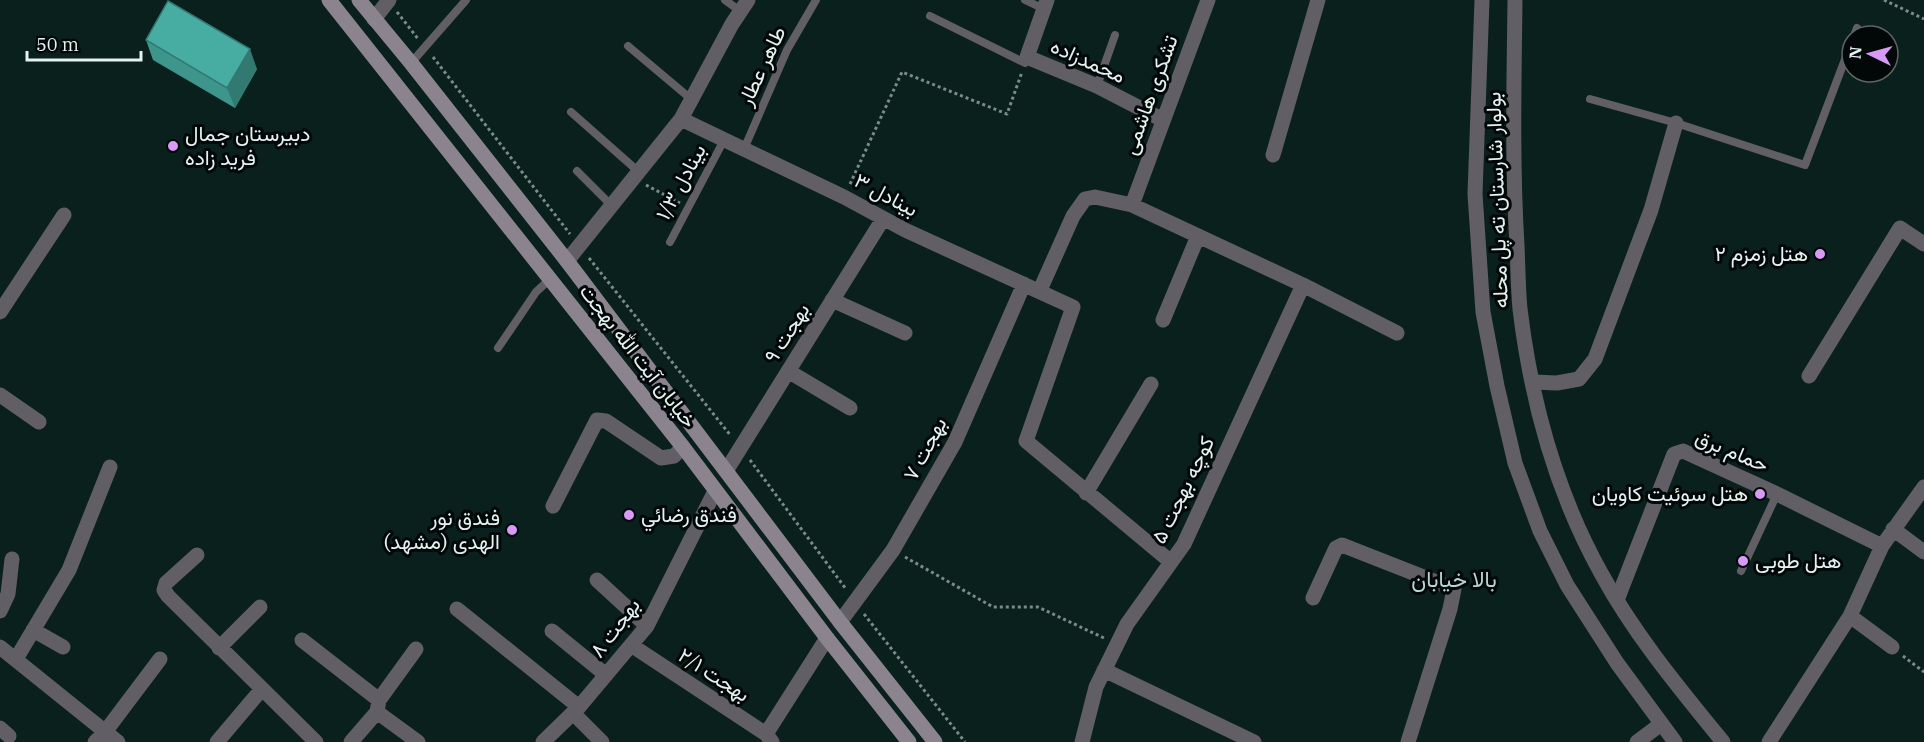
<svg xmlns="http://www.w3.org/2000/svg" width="1924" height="742" viewBox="0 0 1924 742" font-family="'IBM Plex Serif',Vazirmatn,serif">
  <rect width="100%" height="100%" fill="#09201d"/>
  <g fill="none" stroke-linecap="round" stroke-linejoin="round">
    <path stroke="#7a8c89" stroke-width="3" stroke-dasharray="3 3" stroke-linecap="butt" d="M1884 0 1924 19
      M397 12 419 40
      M433 57 570 234
      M850 184 902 72 1007 114 1022 72
      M646 185 680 203
      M589 258 731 436
      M750 460 846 589
      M905 557 993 607H1038L1106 639
      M864 614 965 742
      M1903 656 1924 672"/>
    <path stroke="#625e65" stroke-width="8" d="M725 0 740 11
      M1025 0 1044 9
      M930 16 1025 63
      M1854 36 1857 28
      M628 46 691 99
      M411 63 466 0
      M1097 86 1115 35
      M1590 99 1676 123 1805 165 1852 41
      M571 112 639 172
      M744 149 787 50 816 0
      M577 171 612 206
      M670 242 724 140
      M498 348 536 292 550 279
      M1741 571 1777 494"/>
    <path stroke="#625e65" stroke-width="15" d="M1047 0 1027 57 1097 86 1163 120
      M374 19 389 0
      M681 119 844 197 905 230 1073 307 1026 441 1171 562
      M1273 155 1318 0
      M1132 205 1208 0
      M567 261 681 119 732 24 748 0
      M1040 290 1073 216 1085 199 1095 197 1132 205 1303 285 1397 333
      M832 300 905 333
      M0 312 64 215
      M1163 320 1198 236
      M788 371 850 408
      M1809 376 1900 228 1924 244
      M1533 382 1557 383 1579 379 1595 359 1651 210 1676 123
      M0 395 39 422
      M726 471 883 219
      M1086 493 1151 384
      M553 506 597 420 606 421 661 458 674 456 683 447
      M1893 529 1924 552
      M197 555 166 583 164 590 168 596 316 742
      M597 580 647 626
      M1313 598 1336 548 1342 545 1454 589 1450 609 1408 742
      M1617 600 1674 454 1683 451 1777 494 1882 546
      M457 609 579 707
      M0 611 8 594 12 559
      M1850 616 1892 647
      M840 622 893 550 955 442 1024 284
      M33 630 63 647
      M552 631 606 675
      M302 640 379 700
      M631 645 766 734 772 742
      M0 647 118 742
      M219 648 260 607
      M16 659 69 570 110 467
      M1104 670 1254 742
      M377 712 418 742
      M573 713 602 742
      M0 728 9 736
      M766 734 827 638
      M95 742 105 732 160 659
      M217 742 261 690
      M351 742 377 712 379 700 416 649
      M543 742 579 707 647 626 715 491
      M1082 742 1096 687 1127 624 1184 544 1303 285
      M1637 742 1661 724
      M1769 742 1850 616 1882 546 1924 487"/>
    <path stroke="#625e65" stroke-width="15" d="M1482 0 1475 194 1483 312 1497 386 1515 463 1540 531 1567 585 1617 663 1675 742
      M1515 0C1514 82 1512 164 1517 245 1518 267 1518 288 1520 309 1531 400 1556 492 1601 573 1634 634 1679 688 1723 742"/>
    <path stroke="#8b848f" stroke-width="15" d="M329 0 683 447 827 638 909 742
      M359 0 411 63 567 261 840 622 935 742"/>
  </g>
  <path fill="#3d958c" d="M146 40 257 69 235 108 153 60Z"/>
  <path fill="#327972" d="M250 49 257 69 235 108 227 88Z"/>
  <path fill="#47ada3" stroke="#327972" stroke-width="1.5" d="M168 1 250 49 227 88 146 40Z"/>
  <g fill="#d99af7" stroke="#020807" stroke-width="2">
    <circle cx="173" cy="146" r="6"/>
    <circle cx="1820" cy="254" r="6"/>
    <circle cx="1760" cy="494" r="6"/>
    <circle cx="629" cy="515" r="6"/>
    <circle cx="512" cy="530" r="6"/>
    <circle cx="1743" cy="561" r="6"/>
  </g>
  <g text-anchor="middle" stroke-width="6" stroke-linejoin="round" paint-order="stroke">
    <g font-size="21" fill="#e5f2f0" stroke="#020807">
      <text transform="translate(1088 61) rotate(24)" y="7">محمدزاده</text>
      <text transform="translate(762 66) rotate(-65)" y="7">طاهر عطار</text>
      <text transform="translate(1150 95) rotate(-70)" y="7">تشکری هاشمی</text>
      <text transform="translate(681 182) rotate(-62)" y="7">بینادل ۱/۳</text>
      <text transform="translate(886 195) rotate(28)" y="7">بینادل ۳</text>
      <text transform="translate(1497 200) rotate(-92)" y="7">بولوار شارستان ته پل محله</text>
      <text transform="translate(787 333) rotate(-58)" y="7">بهجت ۹</text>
      <text transform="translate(638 356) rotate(52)" y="7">خیابان آیت الله بهجت</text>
      <text transform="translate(925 449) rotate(-62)" y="7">بهجت ۷</text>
      <text transform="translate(1732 451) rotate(23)" y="7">حمام برق</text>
      <text transform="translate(1183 490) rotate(-64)" y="7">کوچه بهجت ۵</text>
      <text transform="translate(615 628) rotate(-53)" y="7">بهجت ۸</text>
      <text transform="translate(714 675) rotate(33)" y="7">بهجت ۲/۱</text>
    </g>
    <g font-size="21" fill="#e5f2f0" stroke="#020807" text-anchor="start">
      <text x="185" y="141">دبیرستان جمال<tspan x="185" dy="24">فرید زاده</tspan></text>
      <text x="1808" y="261" text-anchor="end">هتل زمزم ۲</text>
      <text x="1748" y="501" text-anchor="end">هتل سوئیت کاویان</text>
      <text x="641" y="522">فندق رضائي</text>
      <text x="500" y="525" text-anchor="end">فندق نور<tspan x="500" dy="24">الهدى (مشهد)</tspan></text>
      <text x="1755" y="568">هتل طوبی</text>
    </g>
    <g font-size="22" fill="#bad4d1" stroke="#020807">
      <text x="1454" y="587">بالا خیابان</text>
    </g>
  </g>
  <g transform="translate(1870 54) rotate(275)"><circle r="28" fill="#020807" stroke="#5d6664" stroke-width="1.5"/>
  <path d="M0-4.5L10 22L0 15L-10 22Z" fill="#d99af7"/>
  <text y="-9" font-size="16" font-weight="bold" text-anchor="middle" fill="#e5f2f0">N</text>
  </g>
  <path d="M27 51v9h114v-9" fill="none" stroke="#e5f2f0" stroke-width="3"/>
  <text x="36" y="51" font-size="18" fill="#e5f2f0" stroke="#020807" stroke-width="4.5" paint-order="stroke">50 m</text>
</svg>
